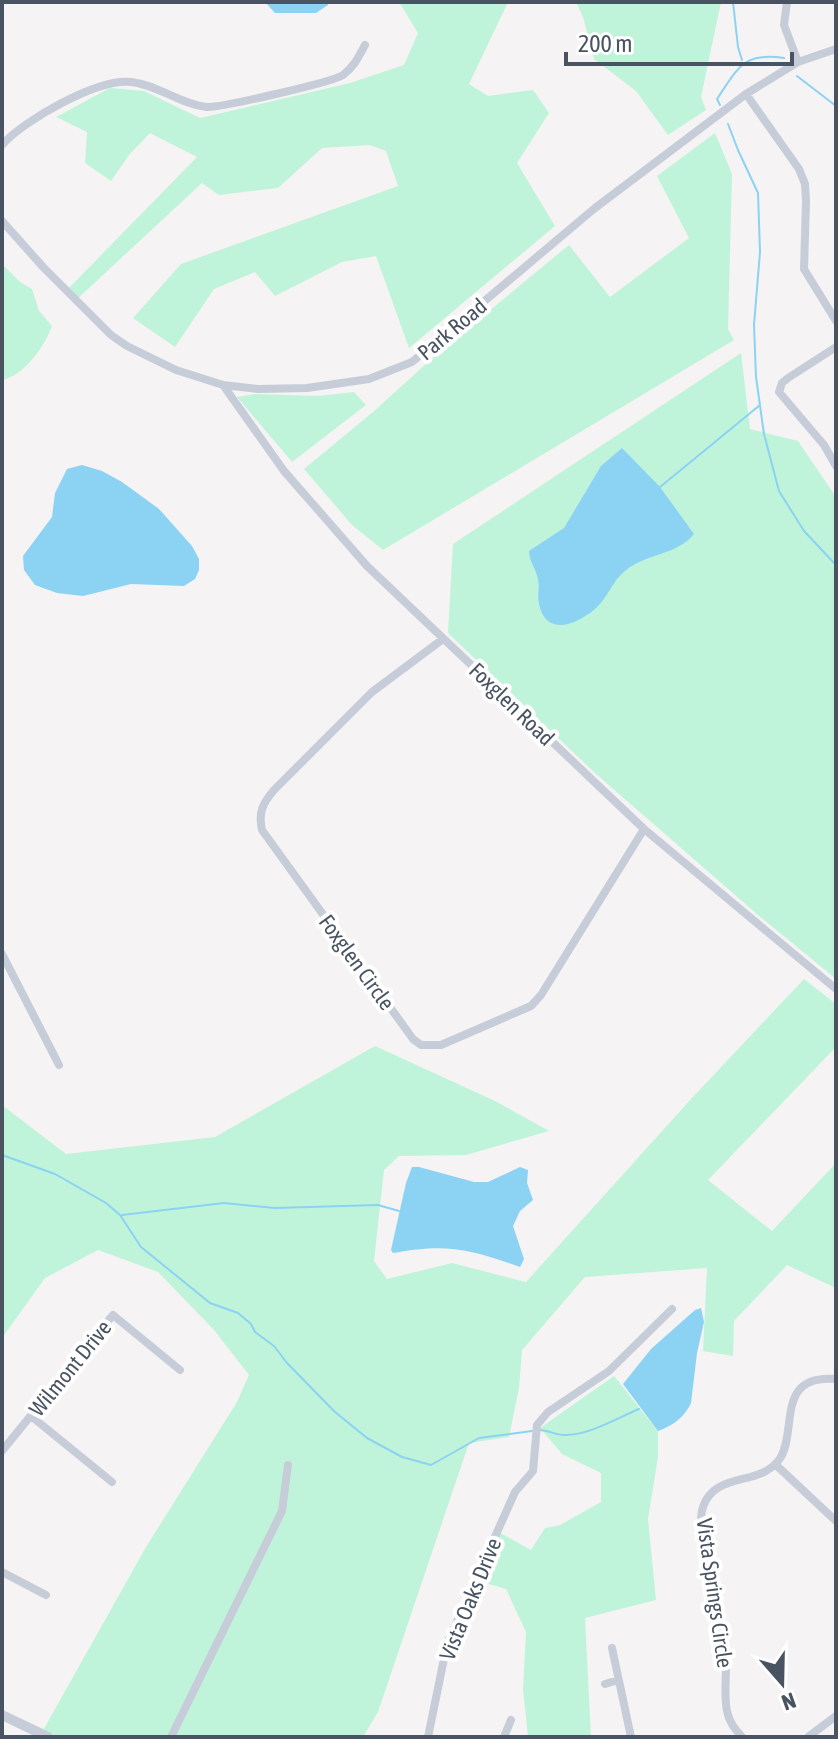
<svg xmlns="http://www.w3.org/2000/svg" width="838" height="1739" viewBox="0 0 838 1739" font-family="'Asap Condensed',sans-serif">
  <rect width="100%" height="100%" fill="#f5f3f3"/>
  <path fill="#c0f4da" d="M399 2H508L469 84 488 96 533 90 549 113 517 163 555 226 409 348 376 256 342 262 275 296 255 272 214 289 175 347 133 318 181 264 398 186 386 151 370 145 322 148 278 188 219 195 202 183 75 301 66 291 197 157 150 133 129 155 111 181 85 163 87 132 56 117 110 88 144 91 200 118 350 83 404 65 418 33Z
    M569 2H721L701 97 706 110 668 135 636 91 594 59 583 17 577 4Z
    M715 133 732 174 728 329 734 340 383 550 352 525 304 469 373 412 438 353 569 245 610 297 689 238 657 176Z
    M2 264 20 282 32 289 39 311 52 326C45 346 24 376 2 380Z
    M741 353 750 429 798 441 836 497V979L758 915 595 773 448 633 453 544Z
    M354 392 366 405 292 462 237 397 255 394 318 396Z
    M804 979 836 1004V1047L708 1180 772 1231 836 1163V1288L787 1265 734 1321 733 1356 703 1351 707 1268 585 1277 522 1350 519 1388 509 1437 469 1443 378 1712 363 1737H48L41 1734 146 1547 237 1402 249 1375 214 1330 158 1272 98 1250 45 1278 2 1338V1105L66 1154 215 1137 375 1046 495 1101 549 1131 466 1155 399 1156 384 1170 374 1261 387 1279 452 1263 526 1282 691 1099Z
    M614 1376 658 1431V1457L648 1519 656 1600 585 1618 591 1737H528L523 1689 526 1632 506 1589 475 1580 497 1531 531 1550 545 1528 560 1525 601 1502V1473L562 1454 540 1428Z"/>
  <path fill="#8bd2f3" d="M265 2H328V5L316 13H275Z
    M622 448 660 487 694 534C676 556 646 553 625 571 612 581 608 598 595 609 576 625 546 637 539 604 537 596 540 588 538 580 537 570 529 562 529 551L564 528 601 466Z
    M82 465 102 471 122 482 159 509 192 546 199 559V570L195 579 184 586 131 584 83 596 57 593 35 585 24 570 23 556 52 517 55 493 67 469Z
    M412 1167H419L474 1182H488L520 1167 528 1170 527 1183 533 1200 520 1211 513 1226 524 1259 520 1267C470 1249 446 1243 393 1253L391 1250 406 1183Z
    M701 1308 704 1322 697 1353 691 1403C685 1417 672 1426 658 1431L623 1384 651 1349 695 1310Z"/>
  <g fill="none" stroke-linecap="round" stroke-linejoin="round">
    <path stroke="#8bd2f3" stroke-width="2" d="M733 2 738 47 742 60
      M797 76 836 106
      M720 105 717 99C738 68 743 52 784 58
      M728 124 738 150 758 193 760 252 754 325 756 377 764 434 779 491 804 531 836 565
      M660 487 760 405
      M2 1155 55 1174 106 1203 120 1215 141 1247 210 1303 238 1313 251 1324 255 1332 274 1346 287 1363 335 1412 367 1438 402 1457 431 1465 479 1438 532 1431
      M122 1215 224 1203 275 1208 378 1205 399 1211
      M539 1430C549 1430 555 1435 564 1435 588 1436 617 1418 639 1409"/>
    <path stroke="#c6cdd8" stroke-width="8" d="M787 2 784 25 798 62
      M746 94 799 169 805 184 806 201 804 269 836 321
      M2 145C24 120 98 78 131 82 158 85 180 104 206 107 220 108 333 82 343 75 354 67 359 56 365 45
      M2 221 44 268 111 335 127 346 176 370 223 385 258 389 307 388 369 379 412 362 595 208 746 94 798 62 836 49
      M836 347 788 378 782 383 779 392 824 445 836 466
      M223 385 284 471 367 566 644 829 836 989
      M443 639 372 692 274 790C263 803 258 812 262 830L413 1039 421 1045H441L531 1006 541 995 644 829
      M2 954 59 1065
      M31 1416 112 1482
      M2 1451 113 1315 180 1370
      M775 1464 836 1521
      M2 1572 46 1595
      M612 1648 631 1737
      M605 1684 618 1680
      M171 1737 282 1511 288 1465
      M428 1737 447 1644 515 1492 533 1471 537 1425 548 1412 609 1371 672 1309
      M504 1737 511 1720
      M742 1737C735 1729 729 1722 727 1711 723 1692 728 1670 725 1650 721 1614 711 1578 704 1543 702 1531 699 1518 703 1507 715 1470 762 1488 781 1457 797 1428 776 1374 836 1379
      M808 1737 836 1716"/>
    <path stroke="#c6cdd8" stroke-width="10" d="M2 1715 48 1737"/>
  </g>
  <g text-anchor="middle" stroke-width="8" stroke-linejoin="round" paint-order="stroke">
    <g font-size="22" fill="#495362" stroke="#fff">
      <text transform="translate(452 329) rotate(-40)" y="8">Park Road</text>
      <text transform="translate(512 704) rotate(44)" y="8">Foxglen Road</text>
      <text transform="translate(357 962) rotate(54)" y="8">Foxglen Circle</text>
      <text transform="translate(70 1368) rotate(-51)" y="8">Wilmont Drive</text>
      <text transform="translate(715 1593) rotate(82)" y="8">Vista Springs Circle</text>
      <text transform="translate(470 1599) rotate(-68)" y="8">Vista Oaks Drive</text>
    </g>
  </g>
  <rect width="838" height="1739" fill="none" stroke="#495362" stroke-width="8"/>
  <g transform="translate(782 1683) rotate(160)" stroke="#ffffff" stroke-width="6" paint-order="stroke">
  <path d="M0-6L14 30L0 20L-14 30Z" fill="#495362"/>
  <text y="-12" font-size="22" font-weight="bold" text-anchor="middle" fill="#495362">N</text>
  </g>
  <path d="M566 52v12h226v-12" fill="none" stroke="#495362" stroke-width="4"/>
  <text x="578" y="52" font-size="24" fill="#495362" stroke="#ffffff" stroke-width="6" paint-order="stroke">200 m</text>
</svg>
